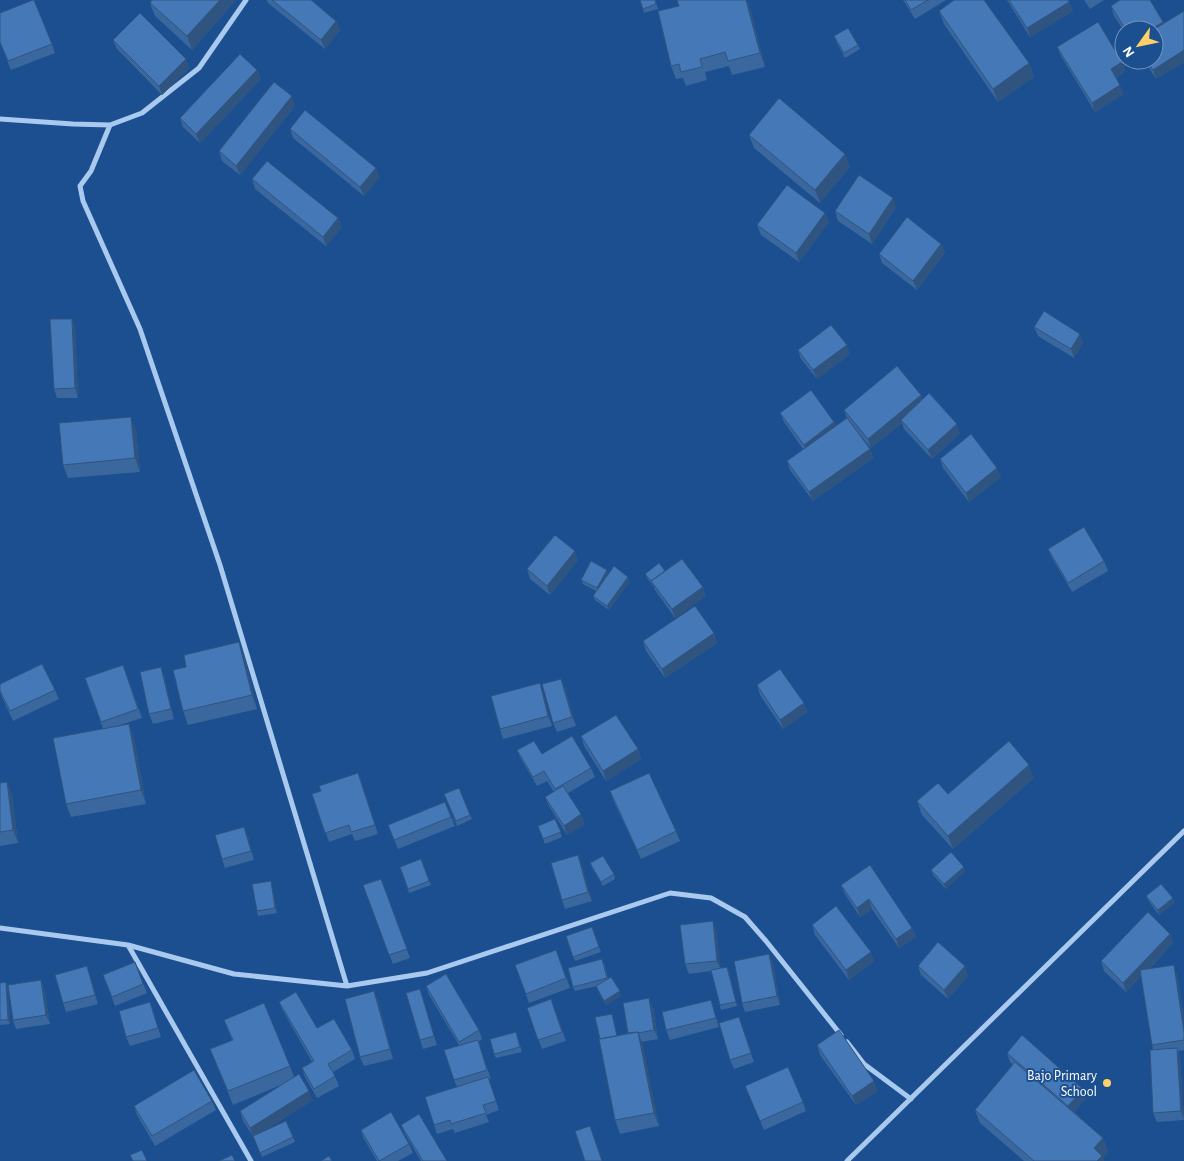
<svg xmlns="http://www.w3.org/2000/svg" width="1184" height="1161" viewBox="0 0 1184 1161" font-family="'Alegreya Sans',sans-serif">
  <rect width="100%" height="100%" fill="#1b4f8f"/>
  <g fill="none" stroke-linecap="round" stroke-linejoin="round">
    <path stroke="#a9c9ee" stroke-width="5" d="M0 119 73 124 110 125 142 113 199 68 246 0
      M110 125 91 171 80 186 83 201 140 329 220 565 347 986
      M0 928 128 945 234 974 347 986 427 973 670 893 711 898 745 917 766 941 841 1035
      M128 945 251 1161
      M847 1042 864 1064 911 1099
      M847 1161 1184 831"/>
  </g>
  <path fill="#3a679d" d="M152 0H236L192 50 155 16 150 3Z
    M267 0H311L336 21 340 30 325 49 268 3Z
    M640 0H655L658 9 644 13Z
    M903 0H946L915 19Z
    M1007 0H1068L1073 11 1030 37Z
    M1084 0H1104L1090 9Z
    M1120 0H1150L1164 23 1184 11V62L1156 79 1144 60H1154V30H1124V31L1114 16 1111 6Z
    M749 4 765 67 732 75 729 66 705 72 707 80 686 86 683 78 676 79 671 66Z
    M939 11 1029 63 1034 77 998 102 944 24Z
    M834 36 858 45 860 49 845 58 836 41Z
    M113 40 186 59 189 68 162 95 117 49Z
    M0 43 52 44 55 53 11 70Z
    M1057 47 1122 62 1125 71 1116 78 1124 94 1095 112 1061 56Z
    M257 70 261 79 200 143 183 127 180 118Z
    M295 106 240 175 222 161 219 151Z
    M290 129 376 168 379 178 364 196 293 138Z
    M749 135 845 154 850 167 820 203 754 148Z
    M252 179 338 218 342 227 326 246 255 189Z
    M896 207 872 244 838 221 835 211Z
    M825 213 829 222 799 262 761 235 757 225Z
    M941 244 945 253 917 290 882 263 879 254Z
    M1034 327 1083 343 1074 358 1038 336Z
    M75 328 78 398H57L54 389Z
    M798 350 850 354 817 379 801 359Z
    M921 395 922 399 960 433 932 459 904 429 902 423 871 448 856 430 870 449 873 458 813 501 790 470 787 461 803 449 784 422 780 413 834 422 836 426 847 418 844 410Z
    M136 430 140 472 68 478 63 465Z
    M940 459 1001 477 969 502 943 468Z
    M1048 549 1104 561 1108 571 1072 592 1052 558Z
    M578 560 550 595 530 579 527 569Z
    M665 571 703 587 706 596 675 618 655 590 654 587 647 578 645 574Z
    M608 574 630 581 609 610 595 600 593 596 596 591 583 584 581 580Z
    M714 633 717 643 665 678 646 651 643 641Z
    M244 655 257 709 188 725 183 711Z
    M123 665 142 718 117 726 129 724 134 738 146 804 71 817 66 804 103 729 85 678Z
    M164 676 174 719 153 724 149 714Z
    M0 684 55 690 59 699 13 721 1 695Z
    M757 685 804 703 807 712 783 729 760 695Z
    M565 688 576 726 557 732 553 723Z
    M543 693 552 726 503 739 500 729Z
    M581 736 638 749 641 759 606 781 584 746Z
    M517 750 542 754 591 768 595 777 568 793 585 824 567 835 549 806 545 797 554 792 547 781 537 786 521 759Z
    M358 773 378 834 355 841 352 834 329 842 312 794 321 791Z
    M1034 778 953 849 922 815 917 801Z
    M7 782 12 796 18 843 0 846V783Z
    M459 788 472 819 457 826 444 794Z
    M610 791 676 831 680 841 641 859 613 800Z
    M445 802 455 826 398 849 388 825Z
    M555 819 562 837 545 844 538 826Z
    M248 836 254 860 225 868 222 859Z
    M578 855 592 901 565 909 562 900Z
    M421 859 431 885 409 893 400 867Z
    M590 863 614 874 615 879 603 886 592 868Z
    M870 865 912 928 916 937 899 948 872 909 860 917 845 894 841 885Z
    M931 870 965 871 946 889 933 875Z
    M381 879 410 958 393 964 363 885Z
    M271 881 272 886 277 913 258 916 257 911Z
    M1146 896 1173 898 1174 903 1159 915 1148 900Z
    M812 925 874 961 849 980 815 935Z
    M592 927 601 952 575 961 566 936Z
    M716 930 720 968 729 971 737 1006 721 1010 711 971 689 974 685 964Z
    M1170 934 1173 943 1149 969 1177 974 1184 1019V1050L1178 1051 1180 1057 1184 1120 1157 1122 1153 1113V1049L1152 1045 1141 976 1126 992 1104 971 1101 961Z
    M556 950 570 988 529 1003 515 965Z
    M769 954 773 964 780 1005 745 1012 742 1003Z
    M135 962 147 993 115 1006 103 975Z
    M604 963 608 978 621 996 606 1005 598 991 596 986H597L575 991 573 987Z
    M918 966 968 976 948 999 921 975Z
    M90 975 98 1004 66 1012 63 1003Z
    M41 980 44 989 50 1024 16 1029 13 1020Z
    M6 982 8 987 10 1024 0 1025V983Z
    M426 986 479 1030 482 1039 478 1042 491 1079H489L499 1110 486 1115 489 1122 455 1133 453 1129 437 1134 434 1125 457 1087 454 1080 459 1045 429 995Z
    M420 989 437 1045 423 1049 420 1040Z
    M649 998 653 1008 658 1039 641 1042 659 1126 620 1134 615 1120 600 1039 612 1014 617 1036 628 1033Z
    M551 999 566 1041 542 1049 527 1008Z
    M378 1000 393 1059 364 1066 360 1057Z
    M711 1000 719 1027 670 1040 666 1030Z
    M150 1002 161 1037 130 1046 126 1037Z
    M279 1002 317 1028 352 1050 355 1059 333 1072 339 1086 317 1098 305 1077 302 1068 312 1062 283 1011Z
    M739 1017 754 1062 734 1069 730 1060Z
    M224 1020 290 1066 294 1077 313 1100 260 1133 293 1137 295 1142 262 1157 253 1136 243 1121 240 1111 281 1085 233 1105 210 1049 232 1040Z
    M516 1032 522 1052 496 1058 494 1054Z
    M817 1045 878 1091 856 1105 820 1055Z
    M1007 1053 1083 1089 1086 1098 1074 1112 1103 1138 1108 1152 1103 1158 1104 1161H1024L980 1123 975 1110 1013 1065 1010 1062Z
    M745 1086 803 1102 806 1111 764 1130Z
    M212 1101 216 1110 155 1146 137 1115 134 1106Z
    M401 1125 447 1161H421L405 1134Z
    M361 1130 409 1144 413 1153 398 1161H377L364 1139Z"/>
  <path fill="#305480" d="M220 0H236L192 50 187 36Z
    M746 0H747L749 4 765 67 760 53Z
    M1069 2 1073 11 1030 37 1027 28Z
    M336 21 340 30 325 49 321 40Z
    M1163 22 1167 31 1150 30Z
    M1184 50V62L1156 79 1153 70Z
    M186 59 189 68 162 95 159 86Z
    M1122 62 1125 71 1114 79 1111 69Z
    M1029 63 1034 77 998 102 993 89Z
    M257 70 261 79 200 143 196 134Z
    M1120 85 1124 94 1095 112 1092 103Z
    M292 96 295 106 240 175 236 166Z
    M845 154 850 167 820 203 815 190Z
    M376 168 379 178 364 196 360 187Z
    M893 198 896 207 872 244 869 234Z
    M825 213 829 222 799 262 796 253Z
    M338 218 342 227 326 246 323 237Z
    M941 244 945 253 917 290 913 281Z
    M72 319 75 328 78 398 75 388Z
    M1080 334 1083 343 1074 358 1071 349Z
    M847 345 850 354 817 379 813 370Z
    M921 395 924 404 901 420 902 423 871 448 868 439Z
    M131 417 136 430 140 472 135 458Z
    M834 422 838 432 807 454 804 445Z
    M957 424 960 433 932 459 928 450Z
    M870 449 873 458 813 501 809 492Z
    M997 468 1001 477 969 502 966 493Z
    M575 551 578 560 550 595 547 586Z
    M607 570 608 575 599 593 597 588Z
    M628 577 630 581 609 610 607 606Z
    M703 587 706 596 675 618 672 609Z
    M714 633 717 643 665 678 662 669Z
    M239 642 244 655 257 709 252 695Z
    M161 667 164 676 174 719 171 709Z
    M561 679 565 688 576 726 572 717Z
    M540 683 543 693 552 726 548 716Z
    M804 703 807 712 783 729 780 720Z
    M129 724 134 738 146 804 141 790Z
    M638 749 641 759 606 781 603 771Z
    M1029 765 1034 778 953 849 948 836Z
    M7 782 12 796 18 843 13 830Z
    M581 814 585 824 567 835 564 826Z
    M244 827 248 836 254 860 251 851Z
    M578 855 582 865 592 901 588 892Z
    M964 867 965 871 946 889 944 884Z
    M271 881 272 886 277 913 275 908Z
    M1173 898 1174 903 1159 915 1158 910Z
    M869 899 872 909 860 917 857 908Z
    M713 921 716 930 721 970 717 961Z
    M912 928 916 937 899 948 896 939Z
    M1170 934 1173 943 1126 992 1123 983Z
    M871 952 874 961 849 980 846 970Z
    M769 954 773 964 780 1005 777 996Z
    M1174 965 1177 974 1184 1019V1032Z
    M87 966 90 975 98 1004 95 995Z
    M965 966 968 976 948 999 944 990Z
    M727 967 729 971 737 1006 736 1002Z
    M41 980 44 989 50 1024 46 1015Z
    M6 982 8 987 10 1024 8 1020Z
    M420 989 423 998 437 1045 434 1036Z
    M374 991 378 1000 393 1059 390 1049Z
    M620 991 621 996 606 1005 604 1001Z
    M649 998 653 1008 658 1039 654 1030Z
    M711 1000 714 1009 719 1027 716 1018Z
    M638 1032 643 1045 659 1126 654 1113Z
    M1177 1048 1180 1057 1184 1119 1181 1111Z
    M874 1081 878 1091 856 1105 852 1096Z
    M1083 1089 1086 1098 1071 1115 1068 1106Z
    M309 1091 313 1100 253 1137 250 1128Z
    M1103 1138 1108 1152 1103 1158 1104 1161H1097L1094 1148Z"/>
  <path fill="#4478b7" stroke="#305480" d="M33 0H34L52 44 8 61 0 42V13Z
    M152 0H220L187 36 150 3Z
    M272 0H311L336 21 321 40Z
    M640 0H655L656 4 643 9Z
    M677 0H746L760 53 728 61 725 52 700 59 702 67 681 72 679 64 671 66 658 11 679 6Z
    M905 0H928L911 10Z
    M954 0H984L1029 63 993 89 939 11Z
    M1009 0H1068L1069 2 1027 28Z
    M1120 0H1150L1163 22 1150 30H1126L1111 6Z
    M1184 11V50L1153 70 1147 60H1154L1153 30Z
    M140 13 186 59 159 86 113 40Z
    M1098 22 1122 62 1111 69 1120 85 1092 103 1057 47Z
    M848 28 858 45 844 53 834 36Z
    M240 54 257 70 196 134 180 118Z
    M274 82 292 96 236 166 219 151Z
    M779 98 845 154 815 190 749 135Z
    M305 110 376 168 360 187 290 129Z
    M267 161 338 218 323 237 252 179Z
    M859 175 893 198 869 234 835 211Z
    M787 185 825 213 796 253 757 225Z
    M907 217 941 244 913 281 879 254Z
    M1044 311 1080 334 1071 349 1034 327Z
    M50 319H72L75 388 54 389Z
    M831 325 847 345 813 370 798 350Z
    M897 366 921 395 868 439 844 410Z
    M811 390 834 422 804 445 780 413Z
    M929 393 957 424 928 450 901 420Z
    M131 417 135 458 63 465 59 423Z
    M847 418 870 449 809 492 787 461Z
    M971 434 997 468 966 493 940 459Z
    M1084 527 1104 561 1068 583 1048 549Z
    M555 535 575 551 547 586 527 569Z
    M682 559 703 587 672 609 651 581Z
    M591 561 607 570 597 588 581 580Z
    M659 563 665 571 651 581 652 582 645 574Z
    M614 566 628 577 607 606 593 596Z
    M695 606 714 633 662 669 643 641Z
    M239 642 252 695 183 711 173 670 186 667 184 655Z
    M42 664 55 690 10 711 0 691V684Z
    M123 665 138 709 101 722 85 678Z
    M161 667 171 709 149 714 140 672Z
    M780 669 804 703 780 720 757 685Z
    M561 679 572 717 553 723 542 684Z
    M540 683 548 716 500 729 491 696Z
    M616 715 638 749 603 771 581 736Z
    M129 724 141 790 66 804 53 738Z
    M572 736 591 768 555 789 544 771 533 777 517 750 534 741 542 754Z
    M1009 741 1029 765 948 836 917 801 938 783 948 794Z
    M358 773 375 825 351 832 349 825 325 833 312 794 321 791 319 786Z
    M649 773 676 831 637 850 610 791Z
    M7 782 13 830 0 832V783Z
    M563 786 581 814 564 826 545 797Z
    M459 788 470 815 456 821 444 794Z
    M445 802 451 817 394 840 388 825Z
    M555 819 561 832 543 839 538 826Z
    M244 827 251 851 222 859 215 835Z
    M951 852 964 867 944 884 931 870Z
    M578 855 588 892 562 900 551 863Z
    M603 856 614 874 601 882 590 863Z
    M421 859 429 881 408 889 400 867Z
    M870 865 912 928 896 939 869 899 857 908 841 885Z
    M381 879 407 949 389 955 363 885Z
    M271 881 275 908 257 911 252 884Z
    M1161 884 1173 898 1158 910 1146 896Z
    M836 906 871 952 846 970 812 925Z
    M1148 912 1170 934 1123 983 1101 961Z
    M713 921 717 961 685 964 680 925Z
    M592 927 599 947 573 957 566 936Z
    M938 942 965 966 944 990 918 966Z
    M556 950 566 978 526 994 515 965Z
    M769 954 777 996 742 1003 734 961Z
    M602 959 607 978 573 987 568 968Z
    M135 962 143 984 112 997 103 975Z
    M1174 965 1184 1032V1040L1152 1045 1140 970Z
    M87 966 95 995 63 1003 55 975Z
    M727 967 736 1002 720 1005 711 970Z
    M446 974 479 1030 459 1042 426 986Z
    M611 977 620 991 604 1001 596 986Z
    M41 980 46 1015 13 1020 8 985Z
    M6 982 8 1020H0V983Z
    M420 989 434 1036 420 1040 406 993Z
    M374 991 390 1049 360 1057 345 999Z
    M296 992 317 1028 334 1019 352 1050 328 1064 335 1076 314 1089 302 1068 314 1061 279 1002Z
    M649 998 654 1030 638 1033V1032L628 1033 623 1003Z
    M551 999 562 1032 538 1040 527 1008Z
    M711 1000 716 1018 666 1030 662 1012Z
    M150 1002 158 1028 126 1037 119 1011Z
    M264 1003 290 1066 228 1091 210 1049 233 1040 224 1020Z
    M612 1014 617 1036 600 1039 595 1017Z
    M739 1017 751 1053 730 1060 719 1023Z
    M839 1030 874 1081 852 1096 817 1045Z
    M516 1032 520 1047 494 1054 490 1039Z
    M638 1032 654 1113 615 1120 599 1039Z
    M1022 1035 1083 1089 1068 1106 1007 1053Z
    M478 1040 487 1070 454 1080 444 1050Z
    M1177 1048 1181 1111 1153 1113 1150 1050Z
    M1015 1062 1103 1138 1094 1148 1102 1156 1097 1161H1034L975 1110Z
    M788 1067 803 1102 760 1121 745 1086Z
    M194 1070 212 1101 152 1136 134 1106Z
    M299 1074 309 1091 250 1128 240 1111Z
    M488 1077 496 1101 483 1105 486 1113 451 1124 450 1120 434 1125 425 1097Z
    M391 1112 409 1144 379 1161 361 1130Z
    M419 1114 447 1161H423L401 1125Z
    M286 1121 293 1137 260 1153 253 1136Z
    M590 1126 602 1161H585L575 1131Z
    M142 1150 147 1161H133L130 1155Z
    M232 1155 235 1161H219Z
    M329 1156 332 1161H321Z"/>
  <circle fill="#ffd166" stroke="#1b4f8f" stroke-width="2" cx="1107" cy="1083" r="5"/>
  <g text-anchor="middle" stroke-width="4" stroke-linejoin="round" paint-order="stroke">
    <g font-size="14" fill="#fff" stroke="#1b4f8f" text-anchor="end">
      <text x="1097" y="1080">Bajo Primary<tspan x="1097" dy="16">School</tspan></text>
    </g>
  </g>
  <g transform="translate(1139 45) rotate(237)"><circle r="24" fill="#1b4f8f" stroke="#7695bc"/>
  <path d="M0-4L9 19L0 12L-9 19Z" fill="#ffd166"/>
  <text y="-8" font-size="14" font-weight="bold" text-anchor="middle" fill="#ffffff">N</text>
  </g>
</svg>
